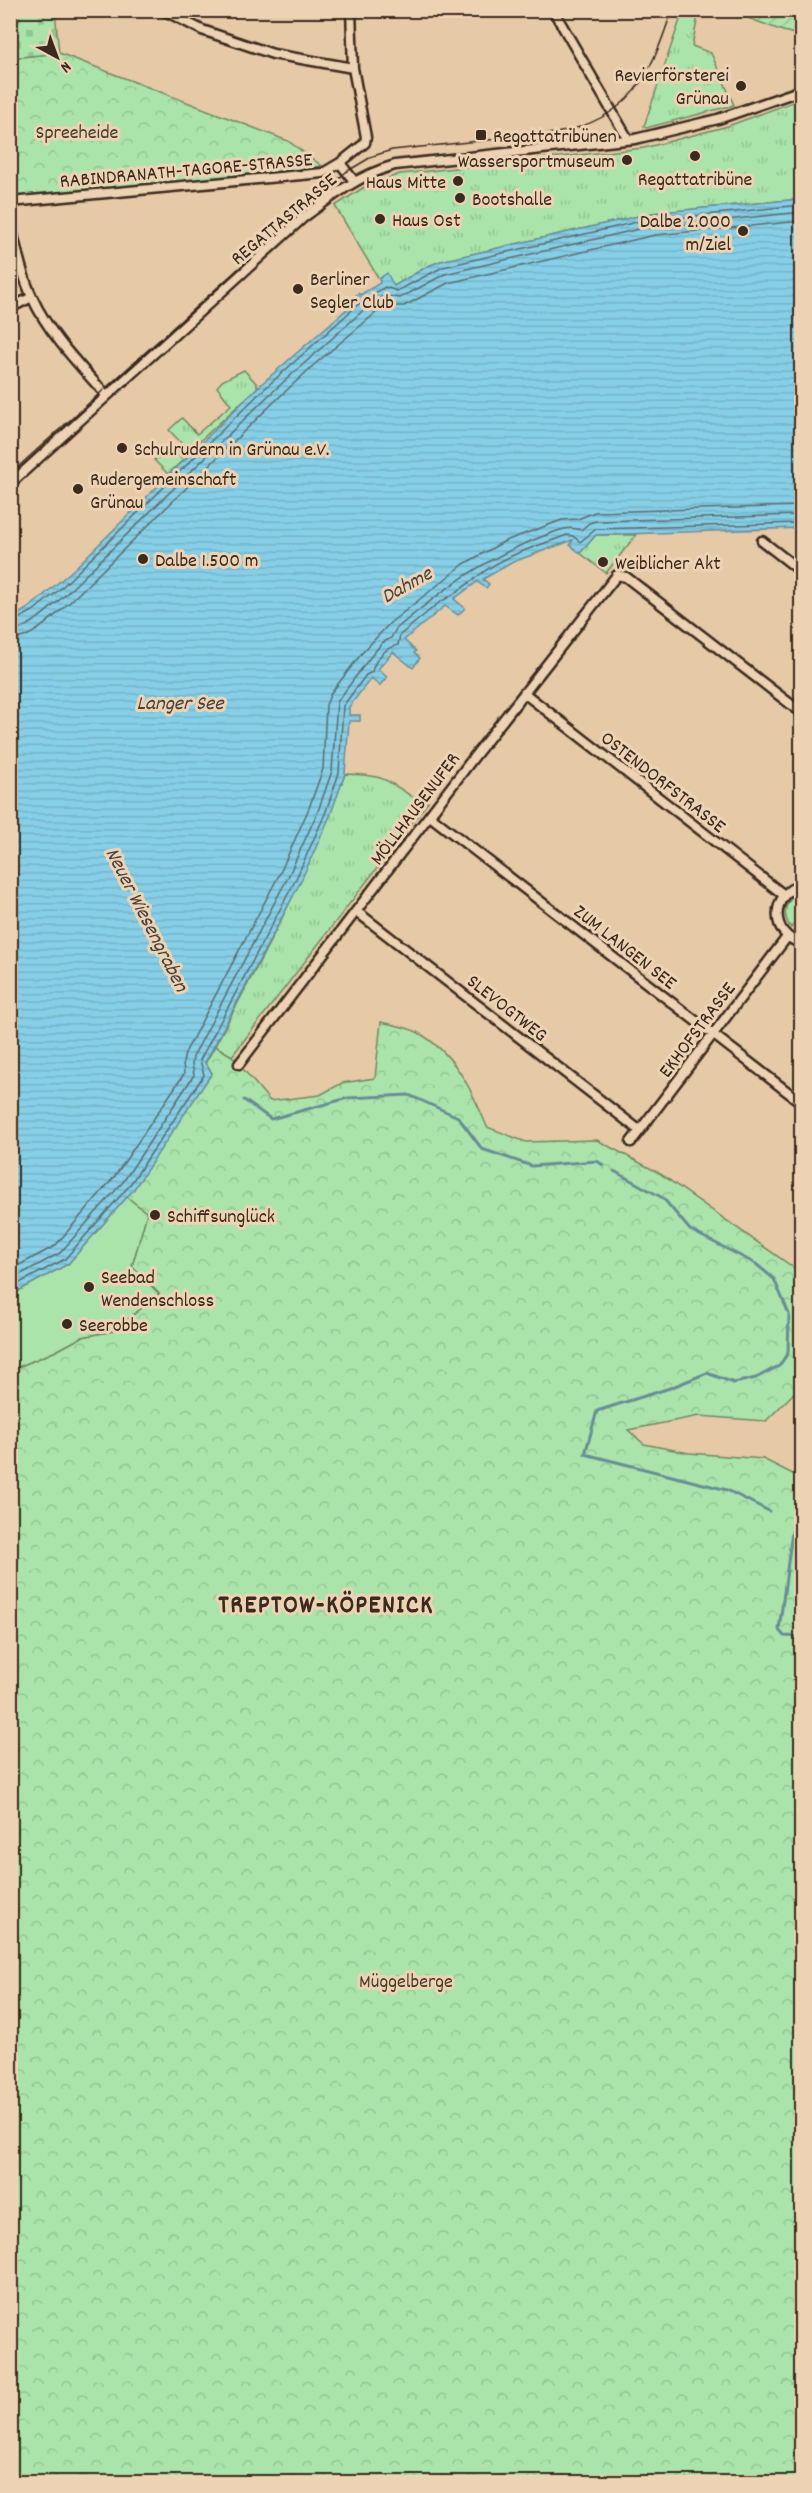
<svg xmlns="http://www.w3.org/2000/svg" width="812" height="2493" viewBox="0 0 812 2493" font-family="Dekko,sans-serif">
  <defs>
    <pattern id="grass-tufts" width="24" height="20" patternUnits="userSpaceOnUse" patternTransform="scale(1.5)"><rect width="24" height="20" fill="#aae4aa"/><path d="M3 7l-1-3M5 7V3M7 7l1-3M15 17l-1-3M17 17v-4M19 17l1-3" fill="none" stroke="#93c492"/></pattern>
    <pattern id="forest-crowns" width="20" height="18" patternUnits="userSpaceOnUse" patternTransform="scale(1.5)"><rect width="20" height="18" fill="#aae4aa"/><path d="M2 6a3 3 0 1 1 6 0M12 15a3 3 0 1 1 6 0" fill="none" stroke="#93c492"/></pattern>
    <pattern id="cemetery-stones" width="16" height="16" patternUnits="userSpaceOnUse" patternTransform="scale(1.5)"><rect width="16" height="16" fill="#aae4aa"/><path d="M2 7V4a2 2 0 0 1 4 0v3zM10 15v-3a2 2 0 0 1 4 0v3z" fill="#93c492"/></pattern>
    <pattern id="garden-furrows" width="10" height="10" patternUnits="userSpaceOnUse" patternTransform="scale(1.5)"><rect width="10" height="10" fill="#aae4aa"/><path d="M-1 1l2-2M0 10L10 0M9 11l2-2" fill="none" stroke="#93c492"/></pattern>
    <pattern id="water-rules" width="6" height="5" patternUnits="userSpaceOnUse" patternTransform="scale(1.5)"><rect width="6" height="5" fill="#86cfe7"/><path d="M0 2.5h6" fill="none" stroke="#75b2c6"/></pattern>
  </defs>
  <rect width="100%" height="100%" fill="#e6c9a7"/>
  <filter id="ink" filterUnits="userSpaceOnUse"><feTurbulence type="fractalNoise" baseFrequency=".0167" numOctaves="2"/><feDisplacementMap in="SourceGraphic" scale="12" xChannelSelector="R" yChannelSelector="G"/><feConvolveMatrix kernelMatrix="1 2 1 2 8 2 1 2 1" color-interpolation-filters="sRGB"/></filter>
  <g filter="url(#ink)">
    <path fill="url(#grass-tufts)" stroke="#728764" stroke-width="1.5" d="M683 11H699L692 46 711 53 734 105 646 128 644 126Z
      M801 99V199L652 213 441 261 428 266 394 286 385 275 379 279 335 206 366 186 400 174 644 148 728 126Z
      M244 370 257 384V388L189 451 169 430 182 418 197 434 231 405 217 387 222 381Z
      M173 449 183 460 168 474 154 460Z
      M596 535H636L606 573 580 553Z
      M345 774C381 775 383 777 411 796 417 800 423 799 428 802L232 1056 215 1046C262 957 311 869 345 774Z
      M801 891V914L791 928C780 913 786 899 801 891Z"/>
    <path fill="url(#forest-crowns)" stroke="#728764" stroke-width="1.5" d="M59 53 288 141 322 166 11 207V58Z
      M381 1022C393 1025 407 1027 417 1032 454 1052 472 1090 487 1127L526 1142 597 1140 659 1173 797 1270 801 1279V1386L766 1421 699 1416 628 1430 644 1444 689 1453 763 1459 801 1478V2482H11V1370L56 1351 82 1337 113 1331 159 1294 132 1266 147 1213 127 1197 212 1073 205 1064 215 1046 232 1056 270 1101 320 1095 342 1083 375 1078Z"/>
    <path fill="url(#cemetery-stones)" stroke="#728764" stroke-width="1.5" d="M11 10 55 11 59 53 11 58Z"/>
    <path fill="url(#garden-furrows)" stroke="#728764" stroke-width="1.5" d="M730 11H801V36L780 30Z"/>
    <path fill="#aae4aa" stroke="#728764" stroke-width="1.5" d="M127 1197 147 1213 132 1266 159 1294 113 1331 82 1337 56 1351 11 1370V1295L68 1264Z"/>
    <path fill="url(#water-rules)" stroke="#688d97" stroke-width="1.5" d="M801 199V528L596 535 580 553 570 545 573 540 513 562 483 579 489 584 486 588 477 582 454 599 465 608 458 615 445 606 404 640 416 651 414 653 420 658 413 668 393 652 378 669 387 677 380 685 371 678 349 707V715H360V721H349L345 774 330 816 300 883 205 1063 212 1073 134 1189 68 1264 11 1295V619L30 607 74 569 258 387 356 301 354 298 358 293 360 295 380 283 379 279 387 273 394 286 428 266 441 261 652 213Z"/>
    <g fill="none" stroke-linecap="round" stroke-linejoin="round">
      <path stroke="#596c6e" stroke-width="1.5" d="M10 623 33 611 59 590 262 391 362 301 385 287 397 291 443 267 637 222 802 205
        M10 631C30 629 50 608 64 596L268 396 368 306 384 296 400 298 445 274 639 229 802 212
        M10 640C33 639 54 616 70 602L274 402 315 364 384 306H404L448 283 655 235 802 221
        M10 1270 55 1246 115 1176 184 1074 183 1063 185 1053 280 873 309 808 323 769 326 705 331 693 362 653 390 623 464 564 505 541 562 520 578 519 595 512 802 506
        M10 1280 60 1253 123 1182 194 1075 192 1064 193 1057 288 877 318 811 332 771 337 702 368 660 382 643 391 638 396 629C442 590 483 559 541 537 555 532 566 525 581 530L589 523 596 521 802 515
        M10 1288 65 1259 129 1186 204 1075 200 1060 295 881 325 814 339 773 343 706 366 675 372 672C374 660 386 647 398 645L400 635 441 601C449 599 474 579 482 573 507 554 539 546 567 535L573 536 580 542 596 529 802 523"/>
      <path stroke="#688d97" stroke-width="3" d="M244 1100 271 1119 348 1098 409 1095 458 1117 482 1149 532 1166 597 1161 603 1165
        M614 1171 663 1198 690 1230 756 1264 774 1279 789 1314 788 1353 779 1366 756 1378 734 1383 707 1373 670 1388 597 1411 585 1454 727 1490 769 1511
        M792 1532 779 1630 784 1636 802 1637"/>
      <defs>
        <path id="minor" d="M163 10 202 30 273 54 353 68
          M553 10 628 139
          M340 163 354 181
          M10 202 323 173 340 163 365 143 366 137 353 68 351 10
          M10 221C16 246 21 273 32 297 48 333 80 366 107 396
          M10 308 32 297
          M10 484 303 218C332 196 359 175 395 165L635 139 718 119 802 90
          M762 541 802 572
          M524 693 784 895
          M430 816 802 1103
          M802 885C770 892 769 936 802 943
          M356 911 639 1130
          M239 1064 474 757 617 575 626 577 802 713
          M631 1142 787 937"/>
      </defs>
      <use href="#minor" stroke="#3b2a1e" stroke-width="13"/>
      <use href="#minor" stroke="#edd2b4" stroke-width="8"/>
      <path stroke="#3b2a1e" stroke-width="1.5" d="M10 474 346 172 373 156 392 150 556 133C631 119 651 75 672 10"/>
    </g>
  </g>
  <g fill="#3b2a1e" stroke="#edd2b4" stroke-width="2">
    <circle cx="741" cy="86" r="6"/>
    <rect x="475" y="129" width="12" height="12" rx="3"/>
    <circle cx="695" cy="156" r="6"/>
    <circle cx="627" cy="160" r="6"/>
    <circle cx="458" cy="181" r="6"/>
    <circle cx="460" cy="198" r="6"/>
    <circle cx="380" cy="219" r="6"/>
    <circle cx="743" cy="231" r="6"/>
    <circle cx="298" cy="289" r="6"/>
    <circle cx="122" cy="448" r="6"/>
    <circle cx="78" cy="489" r="6"/>
    <circle cx="143" cy="559" r="6"/>
    <circle cx="603" cy="562" r="6"/>
    <circle cx="155" cy="1215" r="6"/>
    <circle cx="89" cy="1287" r="6"/>
    <circle cx="67" cy="1324" r="6"/>
  </g>
  <g text-anchor="middle" stroke-width="6" stroke-linejoin="round" paint-order="stroke">
    <g font-size="20" fill="#3b2a1e" stroke="#edd2b4" text-anchor="start">
      <text x="729" y="81" text-anchor="end">Revierförsterei<tspan x="729" dy="23">Grünau</tspan></text>
      <text x="493" y="142">Regattatribünen</text>
      <text x="615" y="167" text-anchor="end">Wassersportmuseum</text>
      <text x="695" y="185" text-anchor="middle">Regattatribüne</text>
      <text x="446" y="188" text-anchor="end">Haus Mitte</text>
      <text x="472" y="205">Bootshalle</text>
      <text x="392" y="226">Haus Ost</text>
      <text x="731" y="227" text-anchor="end">Dalbe 2.000<tspan x="731" dy="23">m/Ziel</tspan></text>
      <text x="310" y="285">Berliner<tspan x="310" dy="23">Segler Club</tspan></text>
      <text x="134" y="455">Schulrudern in Grünau e.V.</text>
      <text x="90" y="485">Rudergemeinschaft<tspan x="90" dy="23">Grünau</tspan></text>
      <text x="155" y="566">Dalbe 1.500 m</text>
      <text x="615" y="569">Weiblicher Akt</text>
      <text x="167" y="1222">Schiffsunglück</text>
      <text x="101" y="1283">Seebad<tspan x="101" dy="23">Wendenschloss</tspan></text>
      <text x="79" y="1331">Seerobbe</text>
    </g>
    <g font-size="20" fill="#463d2c" stroke="#edd2b4">
      <text x="77" y="138">Spreeheide</text>
      <text x="406" y="1987">Müggelberge</text>
    </g>
    <g font-size="20" fill="#3b2a1e" stroke="#edd2b4">
      <text transform="translate(186 169) rotate(-5)" y="7">RABINDRANATH-TAGORE-STRASSE</text>
      <text transform="translate(283 218) rotate(-40)" y="7">REGATTASTRASSE</text>
      <text transform="translate(664 781) rotate(38)" y="7">OSTENDORFSTRASSE</text>
      <text transform="translate(414 808) rotate(-53)" y="7">MÖLLHAUSENUFER</text>
      <text transform="translate(626 946) rotate(38)" y="7">ZUM LANGEN SEE</text>
      <text transform="translate(508 1007) rotate(38)" y="7">SLEVOGTWEG</text>
      <text transform="translate(696 1029) rotate(-53)" y="7">EKHOFSTRASSE</text>
    </g>
    <g font-size="21" font-style="italic" fill="#46433c" stroke="#edd2b4">
      <text transform="translate(406 584) rotate(-29)" y="7">Dahme</text>
      <text x="180" y="709">Langer See</text>
      <text transform="translate(148 919) rotate(63)" y="7">Neuer Wiesengraben</text>
    </g>
    <g font-size="26" font-weight="bold" letter-spacing="1.5" fill="#3b2a1e" stroke="#edd2b4">
      <text x="326" y="1612">TREPTOW-KÖPENICK</text>
    </g>
  </g>
  <rect width="812" height="2493" fill="none" stroke="#edd2b4" stroke-width="36"/>
  <rect x="18" y="18" width="776" height="2457" fill="none" stroke="#3b2a1e" stroke-width="2" filter="url(#ink)"/>
  <g transform="translate(57 57) rotate(139)" stroke="#edd2b4" stroke-width="4.5" paint-order="stroke">
  <path d="M0-4.5L10 22L0 15L-10 22Z" fill="#3b2a1e"/>
  <text y="-9" font-size="16" font-weight="bold" text-anchor="middle" fill="#3b2a1e">N</text>
  </g>
</svg>
